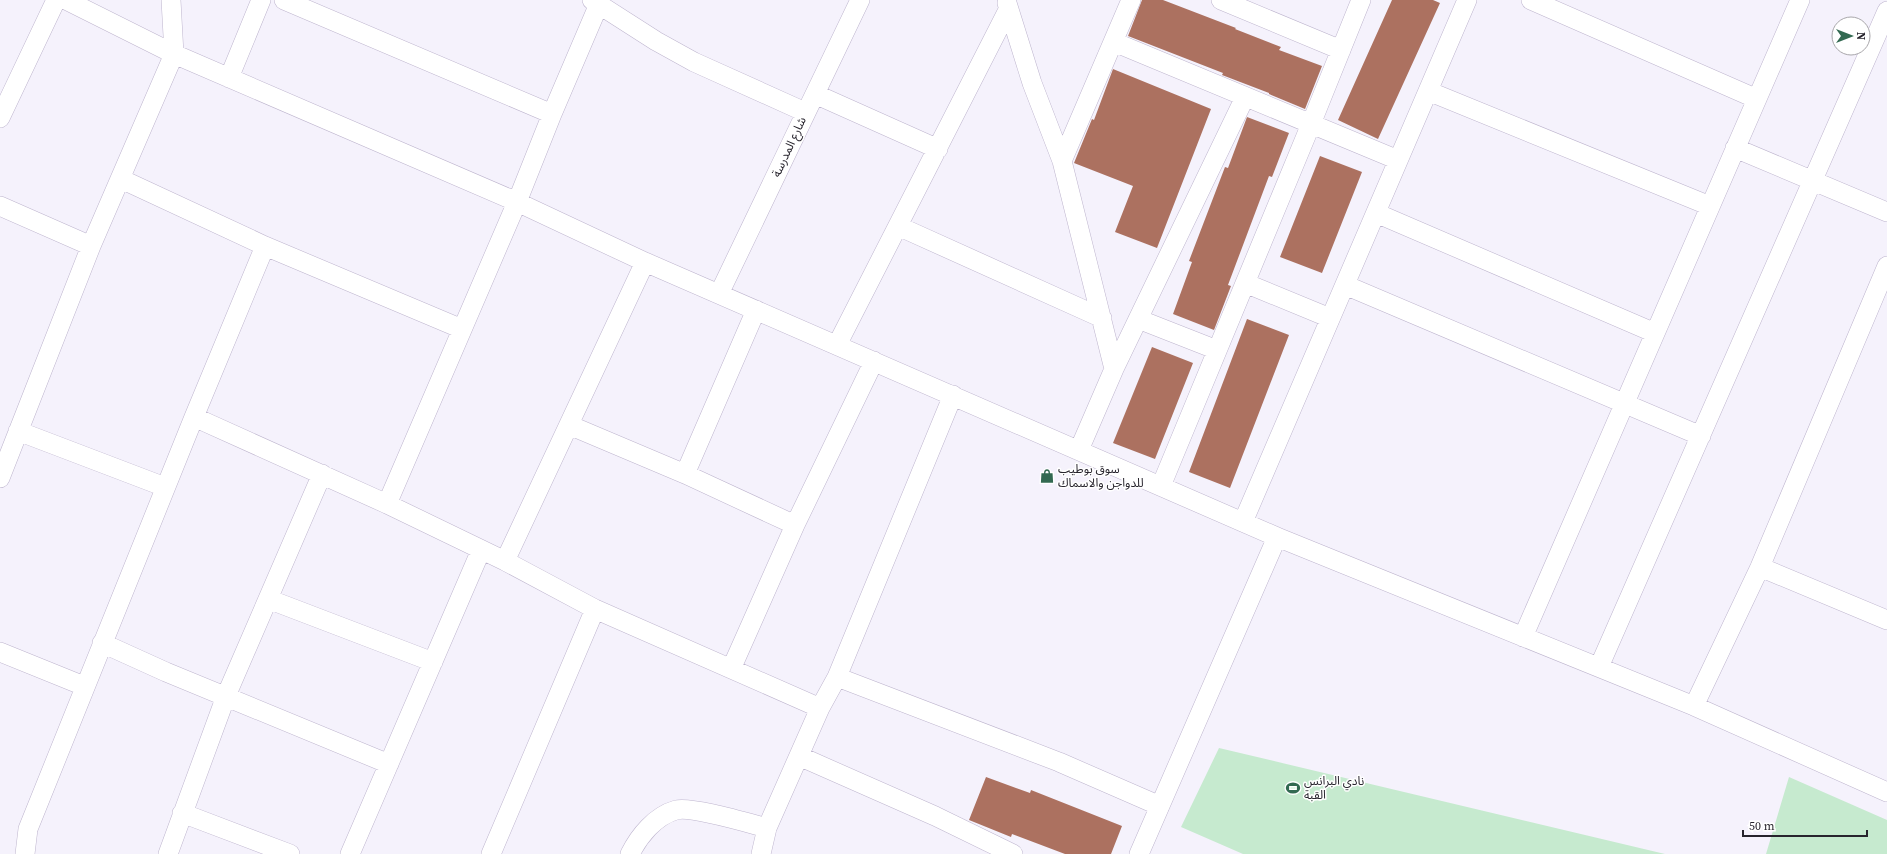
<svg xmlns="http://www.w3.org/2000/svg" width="1887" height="854" viewBox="0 0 1887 854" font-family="'Source Serif 4','Noto Sans Arabic',serif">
  <rect width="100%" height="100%" fill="#f5f2fc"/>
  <path fill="#c6eacf" d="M1219 748 1665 854H1243L1181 827Z
    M1789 777 1887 820V854H1766Z"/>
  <path fill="#ac7160" d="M1142 0H1163L1236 28 1235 29 1281 47 1279 50 1322 66 1305 109 1269 94V93L1222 75 1223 73 1128 36Z
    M1392 0H1433L1440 3 1378 139 1338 120Z
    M1113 69 1211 109 1157 248 1115 232 1133 186 1074 163 1092 119 1094 120Z
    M1247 117 1289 133 1272 177 1269 176 1228 285 1231 286 1214 330 1173 314 1192 262 1189 261 1225 167 1228 168Z
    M1320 156 1362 172 1322 273 1280 257Z
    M1247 319 1289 335 1230 488 1189 472Z
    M1152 347 1193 363 1155 459 1113 443Z
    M986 777 1030 793 1031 790 1122 826 1111 854H1065L1012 834 1011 837 969 820Z"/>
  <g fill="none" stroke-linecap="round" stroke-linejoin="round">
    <defs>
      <path id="street" d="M66 0 174 54 171 0
        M284 0 552 114
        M592 0 656 41 694 62 805 112
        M1221 0 1341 50
        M1531 0 1757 99
        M1007 3 1032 83 1062 161
        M599 4 552 114 517 202 387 504 505 561 595 609 820 708 837 677 953 395
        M1114 42 1398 160
        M229 78 261 0
        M1428 91 1710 206
        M815 94 938 149
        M0 118 56 0
        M1735 148 1887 212
        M121 179 265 246 462 329
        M0 206 91 246
        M1376 213 1655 333
        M898 226 1102 318
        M1245 283 1330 318
        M1345 285 1701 436
        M719 294 860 0
        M1138 319 1217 350
        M837 345 1008 10
        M1114 369 1245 97
        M194 417 387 504
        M569 425 685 474 795 525
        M18 431 165 487
        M1079 450 1114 369 1062 161 1131 0
        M685 474 756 310
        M0 478 91 246 174 54 517 202 645 262 1277 537 1694 706 1887 792
        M1161 486 1311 124 1361 0
        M1243 522 1467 0
        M505 561 645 262
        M1760 567 1887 620
        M268 599 433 662
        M1523 637 1800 0
        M102 643 166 672 389 764
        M0 652 84 686
        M732 667 795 525 874 361
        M1599 667 1887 11
        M837 677 1059 762 1160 806
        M1694 706 1760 567 1887 266
        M799 756 935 816 1013 854
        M182 813 290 854
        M25 854 28 829 194 417 265 246
        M168 854 226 696 322 474
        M350 854 481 550
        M491 854 595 609
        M630 854C639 836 655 816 676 810 691 806 748 823 767 828
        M761 854 767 828 820 708
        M1139 854 1277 537"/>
    </defs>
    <use href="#street" stroke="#beb5ce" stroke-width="20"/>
    <use href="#street" stroke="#fff" stroke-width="19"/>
  </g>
  <defs>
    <symbol id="shop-bare" viewBox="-9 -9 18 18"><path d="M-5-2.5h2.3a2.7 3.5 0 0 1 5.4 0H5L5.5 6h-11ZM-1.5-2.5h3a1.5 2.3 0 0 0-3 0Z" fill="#326951" stroke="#fff" stroke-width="2.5" paint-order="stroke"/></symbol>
    <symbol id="stadium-bare" viewBox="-9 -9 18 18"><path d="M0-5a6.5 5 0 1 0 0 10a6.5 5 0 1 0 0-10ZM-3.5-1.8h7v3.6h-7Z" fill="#326951" stroke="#fff" stroke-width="2.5" paint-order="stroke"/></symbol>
  </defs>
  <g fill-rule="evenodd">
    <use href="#shop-bare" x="1037" y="466" width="20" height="20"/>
    <use href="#stadium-bare" x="1283" y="778" width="20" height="20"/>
  </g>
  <g text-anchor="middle" stroke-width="3" stroke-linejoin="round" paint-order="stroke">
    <g font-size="12" fill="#27242d" stroke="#fff">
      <text transform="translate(789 147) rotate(-65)" y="4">شارع المدرسة</text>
    </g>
    <g font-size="12" fill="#27242d" stroke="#fff" text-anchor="start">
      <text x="1058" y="473">سوق بوطيب<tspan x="1058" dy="14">للدواجن والاسماك</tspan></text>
      <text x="1304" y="785">نادي البرانس<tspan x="1304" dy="14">القبة</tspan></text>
    </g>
  </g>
  <g transform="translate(1851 36) rotate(90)"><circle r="19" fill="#ffffff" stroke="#a9a7ab"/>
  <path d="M0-3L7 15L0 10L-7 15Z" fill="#326951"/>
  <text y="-6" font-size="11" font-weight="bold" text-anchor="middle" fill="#27242d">N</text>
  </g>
  <path d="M1743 830v6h124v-6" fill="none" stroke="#27242d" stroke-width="2"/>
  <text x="1749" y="830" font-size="12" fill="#27242d" stroke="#ffffff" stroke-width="3" paint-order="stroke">50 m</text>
</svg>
